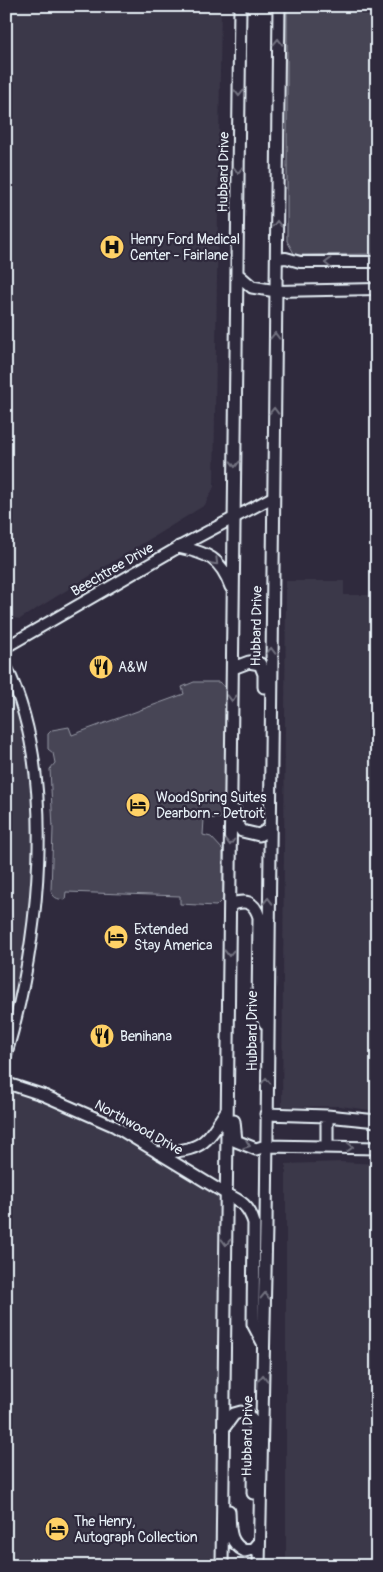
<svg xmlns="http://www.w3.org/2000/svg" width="383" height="1572" viewBox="0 0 383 1572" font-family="Pangolin,sans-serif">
  <rect width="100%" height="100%" fill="#2f2a3d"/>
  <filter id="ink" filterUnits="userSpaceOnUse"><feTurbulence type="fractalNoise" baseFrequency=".02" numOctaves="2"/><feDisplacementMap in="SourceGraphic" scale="10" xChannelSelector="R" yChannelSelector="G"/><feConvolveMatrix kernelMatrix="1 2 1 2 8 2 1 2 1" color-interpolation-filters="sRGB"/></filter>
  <g filter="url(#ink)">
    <path fill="#3b3749" d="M221 6 214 487 205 505 20 619 6 617V7Z
      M286 581H344V595H377V1111L340 1106 282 1107Z
      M6 666 31 739 36 886 6 1055Z
      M6 1083 82 1111 226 1194 222 1566H6Z
      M341 1162 377 1164V1566H286V1164Z"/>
    <path fill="#464455" stroke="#979aa6" d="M287 6H377V254L295 255 287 241Z
      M194 682H219L227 689 225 812 220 818 204 819 203 835 211 837 223 850V899L216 906 180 904V896L66 892 65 900C57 899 53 898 51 890L53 829 50 769 55 763 53 753 48 749V734L52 730 69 727 72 735 184 694 182 687Z"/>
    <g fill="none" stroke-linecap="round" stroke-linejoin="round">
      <defs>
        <path id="minor" d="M276 259 286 258 300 262H377
          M276 291 377 289
          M6 647 179 547 273 497
          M6 666C59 775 39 942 6 1055
          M6 1083 43 1095 114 1126 226 1194"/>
        <path id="tertiary" d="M237 274 252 287 276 291
          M179 547C207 553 221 558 231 587
          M233 668 249 662 260 664 264 674V687
          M235 811V821L242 831 259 835 269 829
          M230 905C245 899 254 901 259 917L258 1008 265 1023
          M266 1114 327 1116 377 1121
          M327 1116V1147
          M234 1121 236 1141 256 1149 266 1146 377 1148
          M159 1153C203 1149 204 1146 227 1110
          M226 1194C241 1201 249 1206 254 1223L253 1324 263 1343
          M223 1429 234 1414 241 1412 248 1415 254 1423 253 1493
          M229 1511C230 1528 228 1543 245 1551L253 1549 259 1542
          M222 1566 240 6
          M259 1566 266 1226 279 6"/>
      </defs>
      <use href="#minor" stroke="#e8f1f8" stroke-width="14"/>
      <use href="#tertiary" stroke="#e8f1f8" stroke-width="15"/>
      <use href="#minor" stroke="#2f2a3d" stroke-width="10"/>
      <use href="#tertiary" stroke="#2f2a3d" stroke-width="11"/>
    </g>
    <defs><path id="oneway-chevron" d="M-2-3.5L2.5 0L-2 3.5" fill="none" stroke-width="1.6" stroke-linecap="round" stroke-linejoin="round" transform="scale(1.25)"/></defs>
    <g stroke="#70707e">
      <use href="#oneway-chevron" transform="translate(278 42) rotate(-89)"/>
      <use href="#oneway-chevron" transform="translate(239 93) rotate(91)"/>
      <use href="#oneway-chevron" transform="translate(238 170) rotate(91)"/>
      <use href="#oneway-chevron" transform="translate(277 224) rotate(-90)"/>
      <use href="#oneway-chevron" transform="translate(328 263) rotate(-179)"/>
      <use href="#oneway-chevron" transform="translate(275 336) rotate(-89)"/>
      <use href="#oneway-chevron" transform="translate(274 411) rotate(-89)"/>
      <use href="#oneway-chevron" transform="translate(235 464) rotate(91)"/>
      <use href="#oneway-chevron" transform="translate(215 562) rotate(45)"/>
      <use href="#oneway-chevron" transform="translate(271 651) rotate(-89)"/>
      <use href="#oneway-chevron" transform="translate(232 698) rotate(91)"/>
      <use href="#oneway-chevron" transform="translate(230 842) rotate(90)"/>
      <use href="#oneway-chevron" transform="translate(268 901) rotate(-89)"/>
      <use href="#oneway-chevron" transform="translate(229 953) rotate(91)"/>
      <use href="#oneway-chevron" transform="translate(266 1081) rotate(-90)"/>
      <use href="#oneway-chevron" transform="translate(247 1145) rotate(20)"/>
      <use href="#oneway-chevron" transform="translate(350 1147) rotate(1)"/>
      <use href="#oneway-chevron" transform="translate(226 1242) rotate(91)"/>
      <use href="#oneway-chevron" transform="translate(265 1296) rotate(-89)"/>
      <use href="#oneway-chevron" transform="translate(263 1378) rotate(-89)"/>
    </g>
  </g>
  <defs>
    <symbol id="hospital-disc" viewBox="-11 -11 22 22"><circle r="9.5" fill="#ffd166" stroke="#2f2a3d"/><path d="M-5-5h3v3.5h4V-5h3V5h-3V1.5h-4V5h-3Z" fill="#111"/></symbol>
    <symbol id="restaurant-disc" viewBox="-11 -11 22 22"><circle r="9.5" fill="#ffd166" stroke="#2f2a3d"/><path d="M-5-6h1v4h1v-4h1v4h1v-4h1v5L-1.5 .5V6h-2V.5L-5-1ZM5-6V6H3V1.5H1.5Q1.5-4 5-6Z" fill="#111"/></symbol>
    <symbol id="hotel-disc" viewBox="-11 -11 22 22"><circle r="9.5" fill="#ffd166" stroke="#2f2a3d"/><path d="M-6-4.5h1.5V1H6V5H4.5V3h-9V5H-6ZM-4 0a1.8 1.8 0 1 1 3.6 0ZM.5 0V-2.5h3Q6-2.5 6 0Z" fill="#111"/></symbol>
  </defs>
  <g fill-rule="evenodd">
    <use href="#hospital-disc" x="98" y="233" width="28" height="28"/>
    <use href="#restaurant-disc" x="87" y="653" width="28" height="28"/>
    <use href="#hotel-disc" x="124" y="791" width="28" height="28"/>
    <use href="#hotel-disc" x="102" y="923" width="28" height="28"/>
    <use href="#restaurant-disc" x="88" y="1022" width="28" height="28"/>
    <use href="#hotel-disc" x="43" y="1515" width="28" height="28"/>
  </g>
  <g text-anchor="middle" stroke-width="4.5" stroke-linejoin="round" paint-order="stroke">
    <g font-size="14" fill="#e8f1f8" stroke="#2f2a3d">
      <text transform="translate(223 172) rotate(-89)" y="5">Hubbard Drive</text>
      <text transform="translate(112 569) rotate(-30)" y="5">Beechtree Drive</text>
      <text transform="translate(256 626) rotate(-89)" y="5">Hubbard Drive</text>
      <text transform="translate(252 1031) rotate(-90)" y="5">Hubbard Drive</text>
      <text transform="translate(139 1127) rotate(29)" y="5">Northwood Drive</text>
      <text transform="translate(247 1436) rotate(-89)" y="5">Hubbard Drive</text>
    </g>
    <g font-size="14" fill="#e8f1f8" stroke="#2f2a3d" text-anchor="start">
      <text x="130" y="244">Henry Ford Medical<tspan x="130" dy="16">Center - Fairlane</tspan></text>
      <text x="118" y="672">A&amp;W</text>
      <text x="156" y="802">WoodSpring Suites<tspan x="156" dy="16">Dearborn - Detroit</tspan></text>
      <text x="134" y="934">Extended<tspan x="134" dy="16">Stay America</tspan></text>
      <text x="120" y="1041">Benihana</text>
      <text x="74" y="1526">The Henry,<tspan x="74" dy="16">Autograph Collection</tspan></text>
    </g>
  </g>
  <rect width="383" height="1572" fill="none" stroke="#2f2a3d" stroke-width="25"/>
  <rect x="12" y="12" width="358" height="1547" fill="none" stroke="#e8f1f8" stroke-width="2" filter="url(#ink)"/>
</svg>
